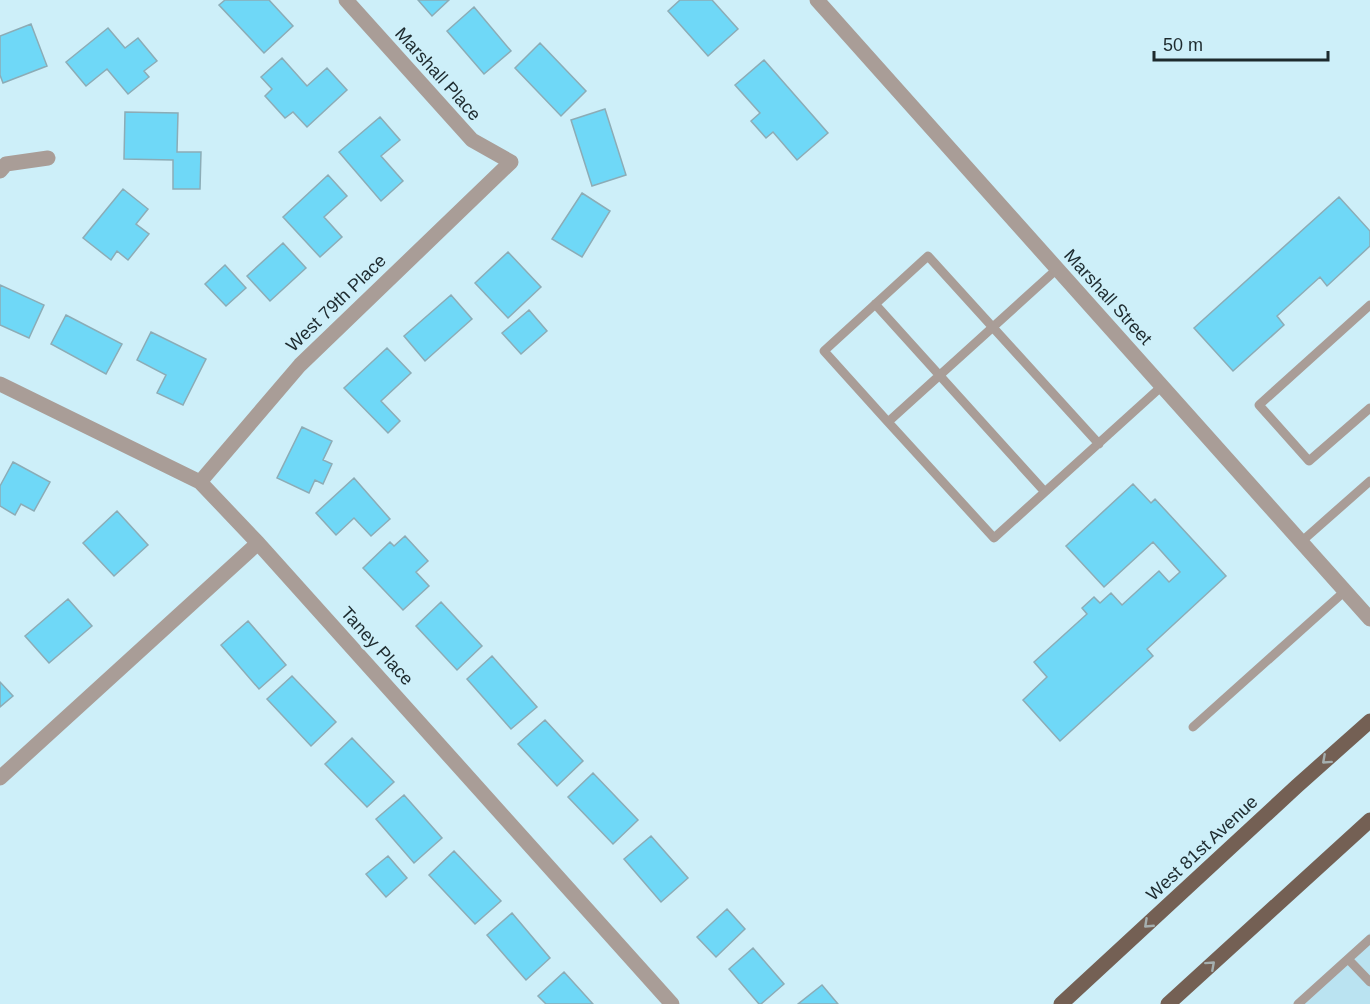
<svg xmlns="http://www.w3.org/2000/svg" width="1370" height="1004" viewBox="0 0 1370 1004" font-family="Helvetica,sans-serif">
  <rect width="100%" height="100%" fill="#cdeff9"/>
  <path fill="#bae3f1" d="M1370 933V1004H1293Z"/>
  <path fill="#6fd8f7" stroke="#8cacb6" stroke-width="1.5" d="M225 0H269L293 26 264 53 219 5Z
    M418 0H449L432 16Z
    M680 0H712L738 29 708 56 668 11Z
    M474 7 511 51 484 74 447 31Z
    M31 24 47 66 3 83 0 75V36Z
    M108 28 125 48 138 38 157 61 144 71 149 77 128 94 107 69 86 86 66 62Z
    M540 43 586 91 561 116 515 68Z
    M282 58 307 86 327 68 347 90 307 127 293 112 285 118 265 96 272 89 261 77Z
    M764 60 828 133 797 160 773 132 766 138 751 121 760 113 735 85Z
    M605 109 626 175 592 186 571 120Z
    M125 112 178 113 177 152H201L200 189H173V160L124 159Z
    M380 117 400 140 381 156 403 181 381 201 339 152Z
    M328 175 347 196 324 217 342 237 320 257 283 217Z
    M123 189 148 209 136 224 149 234 128 260 117 251 111 260 83 238Z
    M582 193 610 211 582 257 552 239Z
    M1339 197 1370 231V246L1327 286 1320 277 1277 316 1284 325 1233 371 1194 328Z
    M283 243 306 268 270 301 247 276Z
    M508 252 541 287 508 318 475 283Z
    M225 265 246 288 226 306 205 284Z
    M0 285 44 305 29 338 0 325Z
    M451 295 472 319 425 361 404 336Z
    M529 310 547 331 521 354 502 333Z
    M66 315 122 344 106 374 51 344Z
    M151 332 206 359 183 405 157 393 166 375 137 360Z
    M387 348 411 373 381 401 400 421 388 433 344 388Z
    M302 427 332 441 323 460 332 464 323 484 315 480 309 493 277 478Z
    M13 462 50 482 34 511 21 504 15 515 0 506V486Z
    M354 478 390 519 371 536 354 518 336 535 316 513Z
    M1133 484 1151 503 1155 499 1226 576 1147 649 1153 656 1060 741 1023 700 1047 677 1034 662 1087 614 1082 608 1094 597 1100 603 1111 593 1122 605 1159 571 1169 582 1180 572 1153 542 1104 587 1066 546Z
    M117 511 148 545 114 576 83 543Z
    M405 536 428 561 416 572 429 586 403 610 363 568 390 542 394 546Z
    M68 599 92 626 49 663 25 636Z
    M441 602 482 646 457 670 416 626Z
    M248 621 286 665 259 689 221 645Z
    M492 656 537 707 511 729 467 679Z
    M292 676 336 722 311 746 267 699Z
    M0 682 13 696 0 707Z
    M545 720 583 761 557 786 518 744Z
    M352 738 394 782 367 807 325 764Z
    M593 773 638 820 613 844 568 797Z
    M404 795 442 838 414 863 376 819Z
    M651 836 688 878 661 902 624 859Z
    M454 851 501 901 475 924 429 875Z
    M388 856 407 878 386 897 366 874Z
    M727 909 745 929 716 957 697 937Z
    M512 913 550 958 526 980 487 935Z
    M753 948 784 984 761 1004H759L729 969Z
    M564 972 593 1004H546L538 996Z
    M822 985 838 1004H798Z"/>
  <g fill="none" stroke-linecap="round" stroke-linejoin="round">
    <path stroke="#a99d97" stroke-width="9" d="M1057 269 888 422 994 538 1162 386
      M875 304 1045 492
      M1370 305 1259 405 1309 461 1370 408
      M888 422 824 351 928 256 1099 444
      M1301 542 1370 481
      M1193 727 1345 591
      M1348 959 1370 982
      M1298 1004 1370 939"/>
    <path stroke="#a99d97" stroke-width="15" d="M817 0 1370 619
      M0 171 6 164 48 158
      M0 384 200 482 258 543 672 1004
      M200 482 300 365 511 162 472 140 346 0
      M0 778 258 543"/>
    <path stroke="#746054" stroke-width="15" d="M1061 1004 1297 786 1370 721
      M1168 1004 1370 820"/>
  </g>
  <defs><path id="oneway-chevron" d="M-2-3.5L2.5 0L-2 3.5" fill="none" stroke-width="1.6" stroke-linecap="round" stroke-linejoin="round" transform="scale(1.5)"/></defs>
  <g stroke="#a5afaf">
    <use href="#oneway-chevron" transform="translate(1326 760) rotate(138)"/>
    <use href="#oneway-chevron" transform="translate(1148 924) rotate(137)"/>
    <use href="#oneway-chevron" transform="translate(1211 965) rotate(-42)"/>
  </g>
  <g text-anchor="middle" stroke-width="6" stroke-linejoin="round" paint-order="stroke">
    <g font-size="18" fill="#1d2a2e" stroke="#cdeff9">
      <text transform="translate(438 74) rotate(48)" y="6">Marshall Place</text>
      <text transform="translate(1108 297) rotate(48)" y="6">Marshall Street</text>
      <text transform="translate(336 303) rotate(-44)" y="6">West 79th Place</text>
      <text transform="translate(377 646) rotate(48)" y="6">Taney Place</text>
      <text transform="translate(1202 848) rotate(-43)" y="6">West 81st Avenue</text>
    </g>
  </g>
  <path d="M1154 51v9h174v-9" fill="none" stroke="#1d2a2e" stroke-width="3"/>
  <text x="1163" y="51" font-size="18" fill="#1d2a2e" stroke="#cdeff9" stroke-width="4.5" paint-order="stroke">50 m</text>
</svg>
